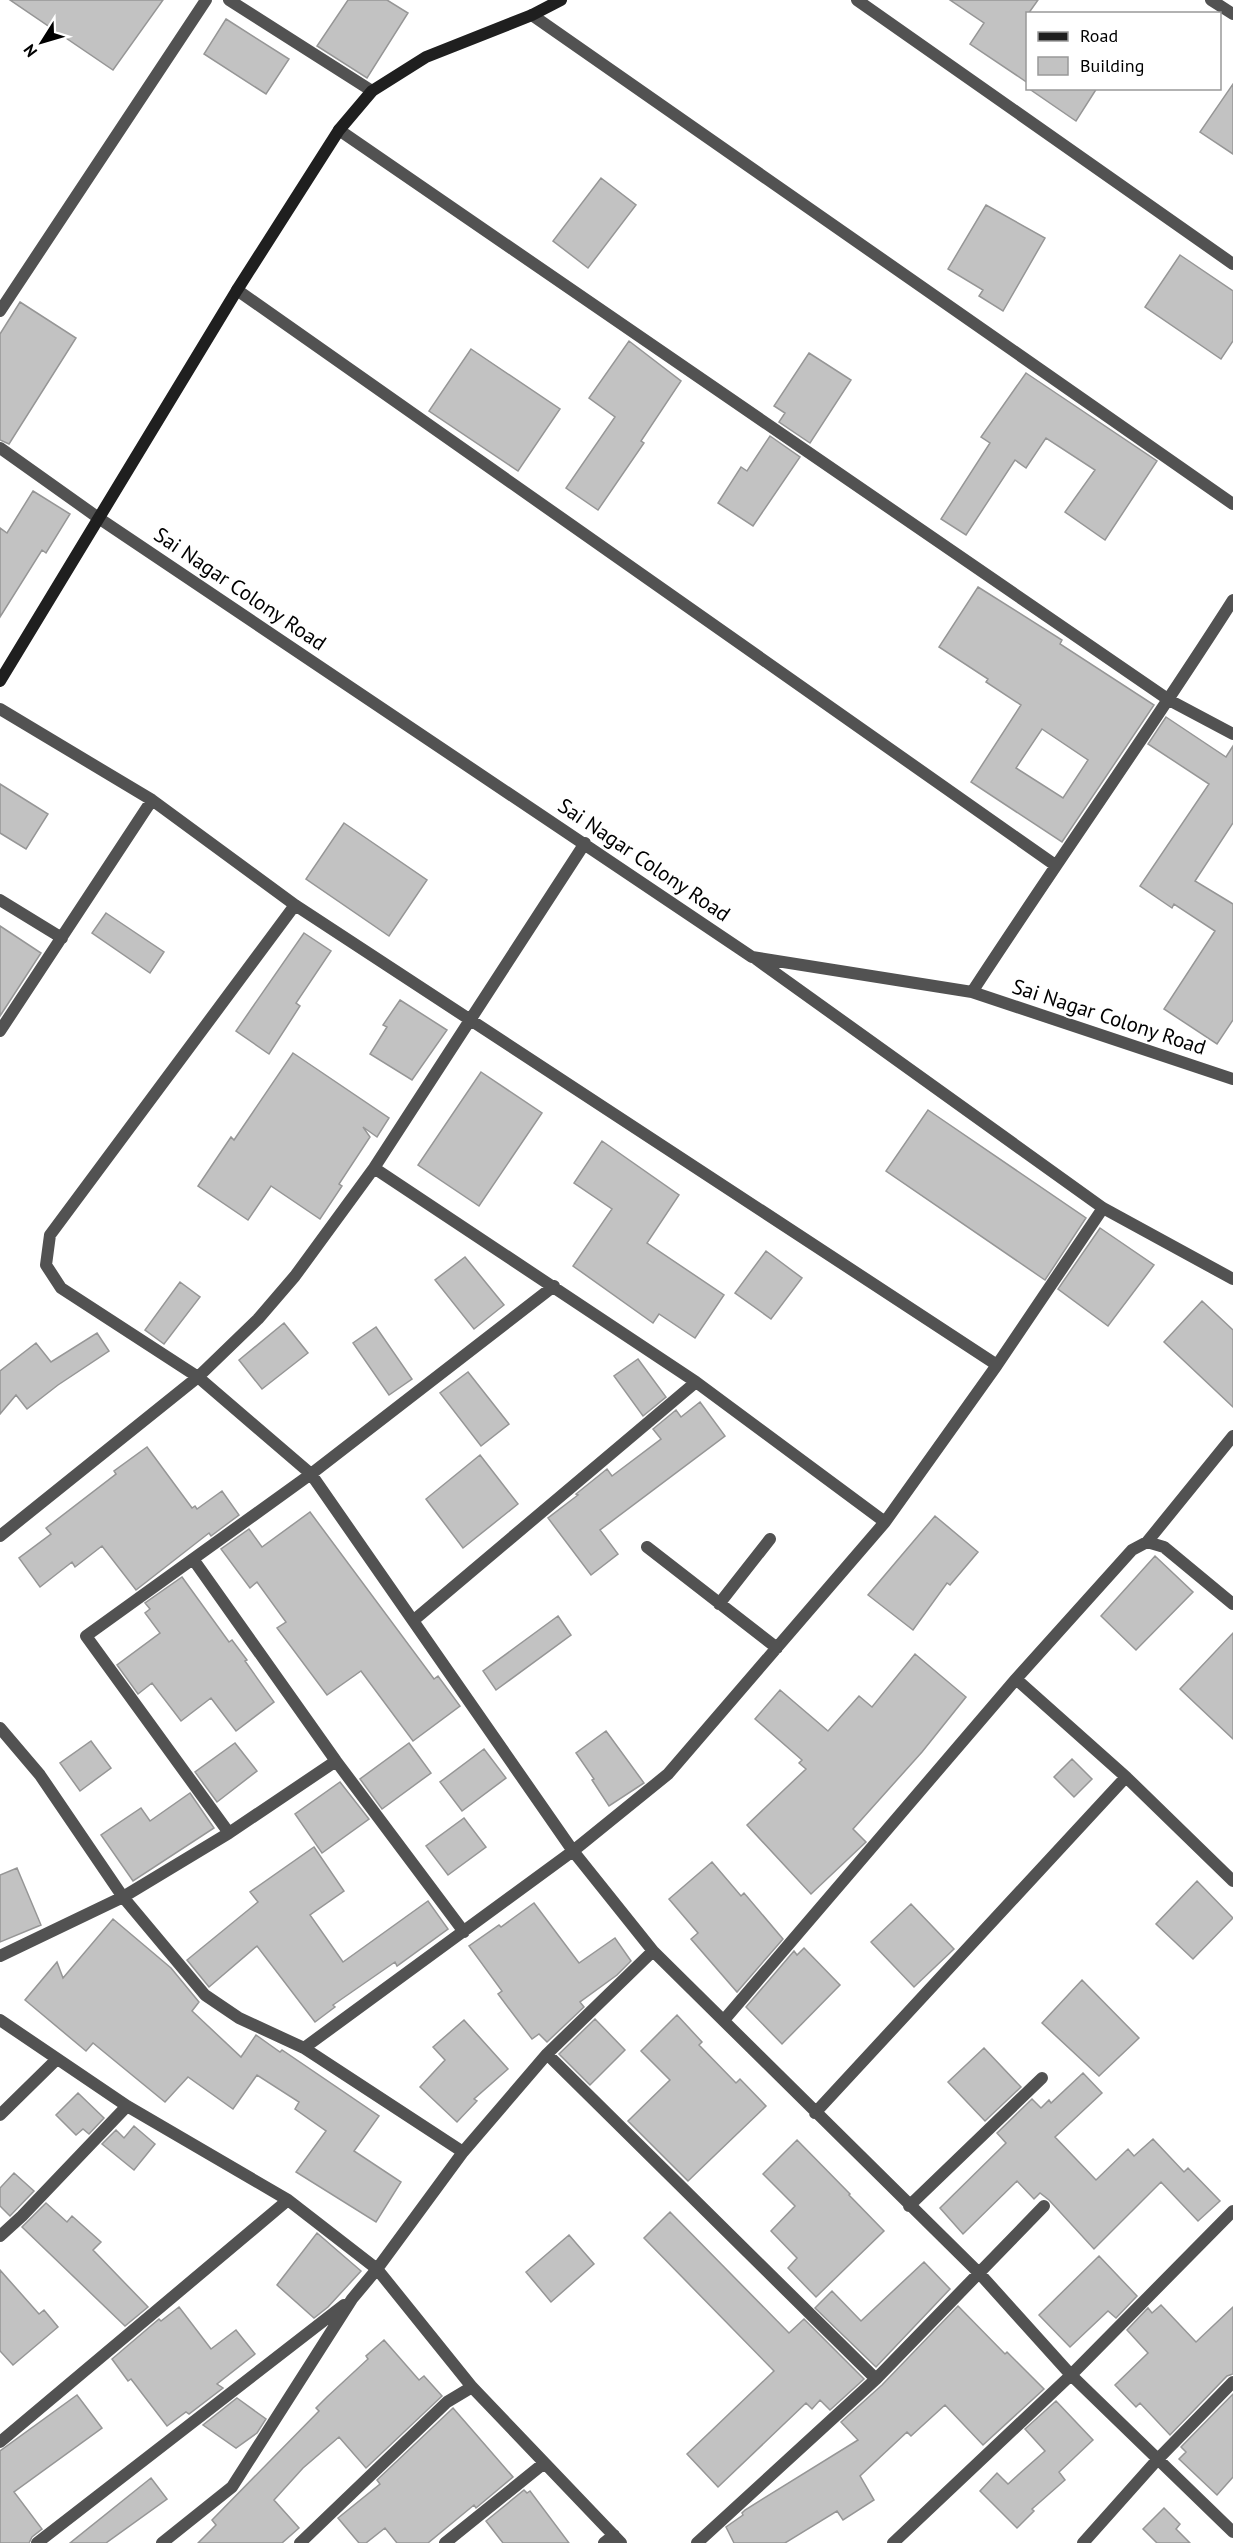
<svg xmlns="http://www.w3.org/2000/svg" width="1233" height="2543" viewBox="0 0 1233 2543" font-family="'PT Sans',sans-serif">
  <rect width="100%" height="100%" fill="#fff"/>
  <path fill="#c2c2c2" stroke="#969696" stroke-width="1.5" fill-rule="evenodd" d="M10 0H163L113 70Z
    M348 0H387L408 13 367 78 317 46Z
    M950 0H1038L1028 14V83L970 44 984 23Z
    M226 19 289 59 266 94 204 54Z
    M1233 84V154L1200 132Z
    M1028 88H1097L1076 121Z
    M601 178 636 205 588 268 553 241Z
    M986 205 1045 238 1003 311 979 296 983 290 948 269Z
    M1180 255 1233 291V341L1221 359 1145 307Z
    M20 302 76 338 9 444 0 440V334Z
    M629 341 681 381 641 441 644 443 598 510 566 488 615 417 589 398Z
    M471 349 560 409 518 471 429 411Z
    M809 353 851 380 810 443 779 422 785 413 774 406Z
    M1026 373 1157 461 1105 540 1065 512 1095 470 1046 438 1026 468 1015 460 966 535 941 519 990 443 981 437Z
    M770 436 800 457 753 526 718 503 741 467 747 471Z
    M33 491 70 514 46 553 42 550 0 617V528L7 533Z
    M978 587 1062 640 1060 644 1154 705 1062 842 971 782 1021 705 986 682 988 679 939 647ZM1042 729 1088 760 1063 798 1016 768Z
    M1166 717 1226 757 1233 746V823L1195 881 1233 904V1020L1217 1044 1164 1009 1215 931 1174 904 1172 908 1140 886 1209 784 1148 744Z
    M0 784 48 814 26 849 0 833Z
    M344 823 427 880 389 936 306 879Z
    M106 913 164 952 150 973 92 933Z
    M0 926 41 953 0 1016Z
    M304 933 331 951 296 1003 300 1006 269 1054 236 1031Z
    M400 1000 447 1030 412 1080 370 1054 387 1027 383 1025Z
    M293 1053 389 1118 377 1137 363 1127 370 1137 339 1184 342 1186 320 1219 271 1186 248 1220 198 1186 231 1137 234 1140Z
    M481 1072 542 1113 479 1206 418 1165Z
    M928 1110 1086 1218 1045 1280 886 1171Z
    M602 1141 679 1195 647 1243 724 1295 695 1338 659 1314 653 1323 573 1266 612 1209 574 1183Z
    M1100 1228 1154 1265 1108 1326 1058 1289Z
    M766 1251 802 1278 771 1319 735 1293Z
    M465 1257 504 1305 474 1329 435 1280Z
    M180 1282 200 1297 164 1344 145 1330Z
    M1202 1301 1233 1330V1407L1164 1342Z
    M284 1323 308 1353 262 1389 239 1360Z
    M376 1327 412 1379 389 1395 353 1343Z
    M97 1333 109 1351 58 1385 27 1409 16 1395 0 1414V1371L36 1343 51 1362Z
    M638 1359 666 1397 643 1416 614 1376Z
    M468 1372 509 1424 481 1446 440 1393Z
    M700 1402 725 1436 600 1530 618 1554 591 1575 548 1518 578 1495 576 1494 607 1469 612 1476 661 1439 653 1429 676 1410 681 1417Z
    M147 1447 192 1508 195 1506 197 1509 222 1491 239 1515 211 1536 209 1533 136 1590 102 1546 75 1567 72 1562 40 1587 19 1558 51 1534 46 1528 116 1474 114 1471Z
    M480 1455 518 1504 463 1548 426 1499Z
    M310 1512 434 1679 438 1676 460 1706 413 1741 361 1671 327 1695 277 1628 286 1622 257 1582 250 1588 221 1549 249 1529 262 1547Z
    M935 1516 978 1552 950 1585 947 1583 913 1630 868 1595Z
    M1155 1556 1193 1592 1136 1650 1101 1616Z
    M182 1577 229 1642 232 1640 247 1660 245 1661 274 1702 236 1731 211 1698 181 1721 152 1683 138 1694 117 1665 160 1633 145 1613 150 1609 145 1603Z
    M558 1616 571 1635 496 1690 483 1671Z
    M1233 1633V1739L1180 1689Z
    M915 1654 966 1697 922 1752 853 1829 866 1842 811 1894 747 1825 806 1769 799 1763 802 1760 755 1719 780 1690 828 1731 859 1696 872 1707Z
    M606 1731 644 1783 609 1806 592 1780 594 1779 576 1753Z
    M91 1741 111 1768 80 1791 60 1763Z
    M235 1743 257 1771 217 1802 195 1772Z
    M409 1743 431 1773 382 1809 360 1779Z
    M484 1749 506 1778 462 1811 440 1782Z
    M1072 1759 1092 1779 1074 1797 1054 1777Z
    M340 1782 369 1819 322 1853 295 1814Z
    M190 1793 214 1828 133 1881 101 1835 141 1808 150 1821Z
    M464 1818 486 1847 448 1875 426 1846Z
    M314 1847 344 1891 310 1915 343 1962 428 1901 448 1929 397 1966 395 1962 333 2005 335 2007 315 2022 257 1946 209 1987 187 1960 258 1902 250 1892Z
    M712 1862 741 1896 744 1893 783 1939 737 1992 691 1939 698 1933 669 1899Z
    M17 1868 41 1925 0 1942V1875Z
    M1197 1881 1233 1918 1193 1959 1156 1924Z
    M534 1903 579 1963 615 1938 631 1961 617 1975 580 2002 584 2007 547 2042 539 2034 532 2039 498 1994 502 1991 469 1946 499 1925 501 1927Z
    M911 1904 954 1949 914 1987 871 1942Z
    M113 1919 171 1968 199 2002 192 2011 241 2057 256 2035 280 2052 282 2050 379 2116 354 2151 401 2182 376 2222 296 2172 326 2131 295 2109 299 2102 257 2075 233 2109 188 2077 165 2102 93 2043 86 2051 25 2000 57 1962 63 1978Z
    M804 1948 840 1985 782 2044 746 2007 794 1951 797 1955Z
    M1082 1980 1139 2038 1099 2076 1042 2023Z
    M677 2015 702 2042 699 2045 736 2083 740 2079 766 2106 688 2181 628 2121 670 2080 641 2051Z
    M595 2019 625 2050 590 2085 559 2054Z
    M464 2020 508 2069 474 2099 477 2101 457 2122 420 2087 445 2060 433 2047Z
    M984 2048 1021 2087 985 2121 948 2082Z
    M1083 2073 1102 2093 1055 2137 1096 2180 1128 2149 1134 2156 1153 2139 1184 2172 1188 2168 1220 2201 1198 2221 1161 2182 1094 2249 1049 2200 1040 2193 1034 2199 1017 2181 963 2234 940 2208 1006 2143 997 2133 1032 2099 1041 2108 1049 2100 1051 2103Z
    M78 2093 104 2118 89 2134 83 2129 76 2135 56 2115Z
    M134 2126 155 2144 134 2170 102 2144 116 2130 124 2138Z
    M797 2140 850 2194 849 2195 884 2231 816 2297 788 2268 797 2258 771 2231 795 2206 763 2174Z
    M14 2173 34 2191 10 2216 0 2206V2188Z
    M46 2203 67 2222 72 2216 101 2242 93 2250 148 2307 125 2326 22 2227Z
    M670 2212 789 2333 804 2319 864 2379 830 2410 820 2400 812 2409 806 2403 718 2487 687 2454 774 2371 644 2238Z
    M317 2233 361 2271 328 2307 314 2318 277 2285Z
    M569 2235 594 2264 551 2302 526 2272Z
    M1099 2256 1137 2296 1116 2318 1108 2311 1070 2347 1039 2315Z
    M924 2262 950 2289 876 2367 815 2308 832 2291 861 2321Z
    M0 2270 39 2314 44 2310 58 2327 13 2365 0 2351Z
    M1161 2305 1196 2342 1233 2307V2374L1227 2376 1170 2435 1140 2403 1136 2407 1115 2385 1148 2353 1127 2330 1148 2308 1152 2313Z
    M958 2306 1005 2354 1007 2352 1044 2389 983 2445 945 2405 911 2436 907 2432 860 2476 874 2500 843 2520 837 2511 785 2543H734L726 2527 743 2515 742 2513 745 2510 858 2440 841 2422 882 2385Z
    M179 2307 211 2349 236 2330 255 2354 217 2384 223 2388 189 2414 186 2412 167 2426 131 2379 128 2381 112 2359 159 2319 161 2321Z
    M384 2340 419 2380 424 2376 442 2396 366 2468 339 2437 303 2468 274 2500 299 2528 282 2543H198L216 2525 212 2520 319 2411 316 2408 327 2397 368 2359 366 2356Z
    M1233 2394V2477L1217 2495 1179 2459 1186 2452 1181 2447Z
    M77 2395 102 2428 14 2492 42 2529 32 2537 29 2543H0V2451Z
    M237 2398 266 2419 257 2433 236 2448 203 2425Z
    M1056 2401 1093 2440 1059 2472 1065 2480 1032 2509 1034 2511 1017 2528 980 2491 997 2473 1008 2484 1045 2451 1025 2429Z
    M453 2408 513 2477 476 2508 474 2505 428 2543H397L385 2528 366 2543H359L338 2518 380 2484 377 2480Z
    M151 2478 167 2499 106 2543H70Z
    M524 2490 527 2493 530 2491 569 2543H503L486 2521Z
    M1164 2508 1180 2524 1176 2529 1190 2543H1157L1143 2529Z"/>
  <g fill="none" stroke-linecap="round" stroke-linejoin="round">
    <path stroke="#525252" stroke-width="12" d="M229 0 372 91
      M857 0 1233 264
      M1211 0 1233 14
      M532 15 1233 504
      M339 130 1169 700 1233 734
      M237 290 1055 865
      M0 311 206 0
      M0 448 100 519 752 957 972 992 1233 1079
      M0 709 152 800 295 905 997 1365
      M0 900 62 938
      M295 905 50 1235 46 1265 61 1288 198 1377 311 1474 573 1851 653 1951 980 2274 1071 2375 1233 2532
      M756 959 1103 1208 1233 1279
      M972 992C1058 860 1149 732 1233 600
      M0 1031 152 800
      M374 1168 696 1382 885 1522
      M0 1536 198 1377 258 1319 295 1276 374 1168 585 843
      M1147 1542 1233 1436
      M647 1547 777 1648
      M193 1559 336 1761 464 1932
      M719 1604 770 1539
      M414 1620 696 1382
      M1016 1679 1126 1777 1233 1881
      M0 1728 40 1775 123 1897 205 1995 239 2018 304 2048 463 2152
      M229 1833 86 1636 311 1474 554 1286
      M0 1956 123 1897 229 1833 336 1761
      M0 2020 127 2106 288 2200 377 2269 472 2387 621 2543
      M724 2020 1016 1679 1132 1550 1147 1542 1164 1547 1233 1604
      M304 2048 573 1851 668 1774 885 1522 997 1365 1103 1208
      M547 2054 876 2379
      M815 2113 1126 1777
      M0 2115 57 2059
      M909 2206 1042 2078
      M0 2236 22 2216 127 2106
      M0 2442 288 2200
      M37 2543 344 2305
      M162 2543 232 2487 352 2299 377 2269 463 2152 547 2054 653 1951
      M300 2543 447 2402 472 2387
      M445 2543 543 2464
      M604 2543 614 2535
      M697 2543 876 2379 1044 2206
      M893 2543 1071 2375 1233 2211
      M1083 2543 1157 2460 1233 2382"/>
    <path stroke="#1f1f1f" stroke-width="12" d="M0 681 237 290 339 130 372 91 426 57 532 15 561 0"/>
  </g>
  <g text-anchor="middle" stroke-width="4.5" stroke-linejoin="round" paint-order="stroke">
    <g font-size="21" fill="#000" stroke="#fff">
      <text transform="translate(240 589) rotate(34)" y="7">Sai Nagar Colony Road</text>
      <text transform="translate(644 860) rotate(34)" y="7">Sai Nagar Colony Road</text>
      <text transform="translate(1109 1017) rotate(18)" y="7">Sai Nagar Colony Road</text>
    </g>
  </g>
  <rect x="1026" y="12" width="195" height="78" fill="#ffffff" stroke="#999999" stroke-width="1.5"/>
  <rect x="1038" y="32" width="30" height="9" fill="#1f1f1f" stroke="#999999" stroke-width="1.5"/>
  <text x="1080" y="42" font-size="18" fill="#000000">Road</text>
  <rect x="1038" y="57" width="30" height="18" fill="#c2c2c2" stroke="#999999" stroke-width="1.5"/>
  <text x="1080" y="72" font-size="18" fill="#000000">Building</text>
  <g transform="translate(42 42) rotate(233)" stroke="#ffffff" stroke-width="4.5" paint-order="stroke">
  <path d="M0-4.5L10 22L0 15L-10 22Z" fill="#000000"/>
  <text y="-9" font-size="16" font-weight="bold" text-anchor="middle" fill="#000000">N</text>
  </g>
</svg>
